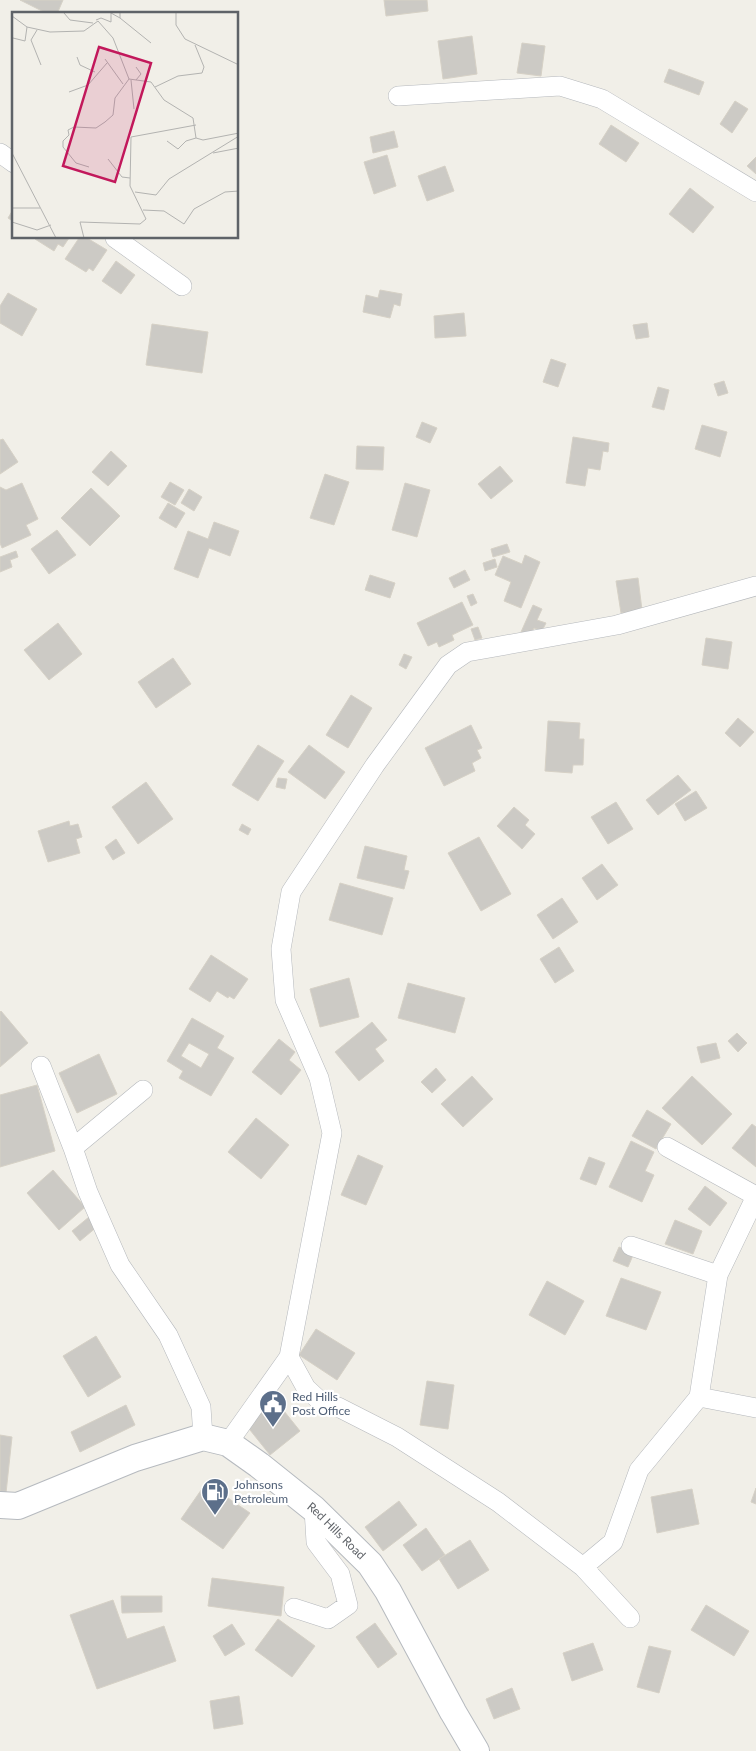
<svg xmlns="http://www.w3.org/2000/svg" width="756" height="1751" viewBox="0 0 756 1751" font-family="Lato,sans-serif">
  <rect width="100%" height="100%" fill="#f1efe8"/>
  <path fill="#cccac5" stroke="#d6d1c6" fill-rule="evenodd" d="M20 0H63L57 14H48Z
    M384 0H427L428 11 386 16Z
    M472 36 477 74 443 79 438 41Z
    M522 43 545 46 541 76 517 73Z
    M669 69 704 82 699 95 664 82Z
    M735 101 748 109 732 133 720 124Z
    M611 125 639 143 626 162 599 144Z
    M394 131 398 147 373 153 370 137Z
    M387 155 396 186 374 194 364 162Z
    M756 157V174L747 166Z
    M445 166 454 191 427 201 418 176Z
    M690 188 714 207 693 233 669 214Z
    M14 208V222L8 218Z
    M35 238H69L63 247 58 244 54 251 35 239Z
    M79 238H87L107 250 93 271 89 268 86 272 65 259Z
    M116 261 135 275 121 294 102 281Z
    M380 290 402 294 400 306 394 304 390 318 363 312 366 295 378 298Z
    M8 293 37 309 22 336 0 323V306Z
    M464 313 466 336 435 338 434 316Z
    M647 323 649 337 636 339 633 325Z
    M152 324 208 332 202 373 146 365Z
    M551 359 566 364 558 387 543 382Z
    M724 381 728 393 718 396 714 384Z
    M658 387 669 390 664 410 652 407Z
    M422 422 437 428 430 443 416 437Z
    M702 425 727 432 720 457 695 449Z
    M573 437 609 443 608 452 603 451 600 470 588 468 585 486 566 483Z
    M3 439 18 462 0 474V440Z
    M357 446 384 447 383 470 356 469Z
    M111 451 127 466 108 486 92 472Z
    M500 466 513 481 491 499 478 484Z
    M325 474 349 482 334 525 310 518Z
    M170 482 184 490 175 505 161 497Z
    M22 483 38 519 26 525 31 535 2 548 0 543V487L6 490Z
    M405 483 430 490 417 537 392 530Z
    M91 488 120 516 90 546 61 518Z
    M189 489 202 497 194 511 181 503Z
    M168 503 185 513 176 528 159 518Z
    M214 522 239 531 230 556 209 548 198 578 174 569 188 531 208 539Z
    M57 530 76 555 49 574 31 549Z
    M507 544 510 552 493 557 491 549Z
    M16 551 18 557 10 560 12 567 0 572V557Z
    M525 555 540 562 521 608 504 601 511 582 495 575 503 556 522 564Z
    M495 559 497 567 485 571 483 563Z
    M465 570 470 580 454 588 449 578Z
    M370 575 395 583 390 598 365 590Z
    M638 578 642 610 621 613 616 581Z
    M473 594 477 603 471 606 467 596Z
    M462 602 473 625 452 635 454 640 439 647 437 642 428 646 417 623Z
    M533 605 542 609 537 620 546 623 542 631 534 628 530 636 521 632Z
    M58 623 82 654 49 680 24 650Z
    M478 627 482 638 475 640 471 629Z
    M706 638 732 642 728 669 702 665Z
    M404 654 412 657 406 669 399 665Z
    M173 658 191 684 156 708 138 682Z
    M351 695 372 708 348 748 326 735Z
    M738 718 754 732 740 747 725 733Z
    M548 721 580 723 579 739H584L583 765H573L572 773 545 771Z
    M471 725 482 748 477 750 481 758 472 763 475 771 444 786 425 748Z
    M258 745 284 761 258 801 232 785Z
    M309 745 345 772 325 799 288 772Z
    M678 775 691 790 658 815 646 800Z
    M278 778 287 779 285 789 276 787Z
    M146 782 173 819 138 844 112 807Z
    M696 791 707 808 685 821 675 804Z
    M616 802 633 829 608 844 591 817Z
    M514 807 529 820 525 825 535 834 522 849 497 826Z
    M69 821 70 826 78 824 82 837 76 839 80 853 48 862 38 831Z
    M242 824 251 829 248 835 239 830Z
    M479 837 511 894 481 911 448 853Z
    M116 839 125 853 113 860 105 847Z
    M365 846 407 856 404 870 409 871 404 889 357 878Z
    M602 864 618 885 597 900 582 878Z
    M340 883 393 898 382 935 329 920Z
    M562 898 578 922 553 939 537 915Z
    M559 947 574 971 555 983 540 959Z
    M211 955 248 979 234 999 229 996 228 998 217 991 210 1002 189 989Z
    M349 978 359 1017 320 1027 310 989Z
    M408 983 465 998 455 1033 398 1018Z
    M1 1011 28 1043 0 1067V1012Z
    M192 1018 224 1036 217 1048 234 1058 211 1096 179 1078 183 1071 167 1061ZM189 1043 209 1054 201 1068 181 1056Z
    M372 1022 387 1040 375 1049 384 1061 359 1081 335 1052Z
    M737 1033 747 1043 738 1052 728 1041Z
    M279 1039 295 1052 289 1060 301 1070 281 1095 252 1072Z
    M716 1043 720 1058 701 1063 697 1047Z
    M99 1054 117 1094 77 1113 59 1073Z
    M436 1068 446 1080 432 1093 421 1082Z
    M472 1076 493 1099 463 1127 441 1104Z
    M692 1076 732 1114 702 1145 662 1108Z
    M37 1085 55 1151 0 1167V1095Z
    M647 1110 671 1124 656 1149 632 1136Z
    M256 1118 289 1145 261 1179 228 1152Z
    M752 1124 756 1127V1167L732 1148Z
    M631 1141 654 1152 645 1171 654 1175 642 1202 609 1187Z
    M358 1155 383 1166 366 1205 341 1195Z
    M589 1157 605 1163 596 1185 580 1179Z
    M53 1170 85 1207 59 1230 27 1193Z
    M705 1186 727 1203 710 1226 688 1209Z
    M89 1217 98 1226 80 1241 72 1231Z
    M675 1220 702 1231 693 1254 665 1244Z
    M619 1247 634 1253 628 1267 613 1261Z
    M621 1278 661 1292 646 1330 606 1316Z
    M547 1281 584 1301 565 1335 529 1315Z
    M316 1329 355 1353 337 1380 299 1355Z
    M96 1336 121 1377 88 1397 63 1356Z
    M427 1381 454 1385 448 1429 420 1425Z
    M276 1401 300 1431 270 1455 246 1425Z
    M126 1405 135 1425 80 1452 71 1432Z
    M0 1435 12 1437 6 1493H0Z
    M206 1483 250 1513 223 1549 181 1519Z
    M756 1488V1504L751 1502Z
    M692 1489 699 1524 657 1533 651 1497Z
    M399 1501 417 1525 383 1551 365 1527Z
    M426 1528 445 1555 422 1571 403 1545Z
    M470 1540 489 1570 458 1589 439 1559Z
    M212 1578 284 1587 281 1616 208 1606Z
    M121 1596H162V1612L122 1613Z
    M113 1600 127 1639 164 1626 176 1661 97 1689 70 1615Z
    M706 1605 749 1631 734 1656 691 1630Z
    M278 1619 315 1646 292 1677 255 1650Z
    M375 1623 397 1654 378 1668 356 1637Z
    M232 1624 245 1644 225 1656 213 1636Z
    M593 1643 603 1670 572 1681 563 1653Z
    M649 1646 671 1651 659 1693 637 1687Z
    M512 1688 520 1709 494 1719 486 1699Z
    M239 1696 243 1724 214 1729 210 1701Z"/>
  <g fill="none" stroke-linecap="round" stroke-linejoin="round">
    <defs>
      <path id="minor" d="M398 96 560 86 602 99 756 192
        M0 153 14 163
        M115 238 182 286
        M41 1066 73 1148 88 1192 120 1265 168 1335 201 1407 203 1437
        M667 1147 756 1196
        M73 1148 143 1090
        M631 1246 718 1275
        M289 1357 306 1388 320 1401 338 1407 397 1437 498 1502 583 1567 630 1618
        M699 1397 756 1408
        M228 1443 289 1357 332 1133 319 1078 285 1000 281 949 291 892 375 765 448 665 467 652 617 625 756 586
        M583 1567 613 1542 639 1470 699 1397 718 1275 756 1196
        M294 1608 328 1619 348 1605 340 1574 316 1542 314 1509"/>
      <g id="secondary">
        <path id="s1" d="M0 1505 18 1506 135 1458 203 1437 228 1443 259 1465 314 1509 370 1564 388 1591 453 1712 476 1751"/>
      </g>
    </defs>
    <use href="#minor" stroke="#b5b8bc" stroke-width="20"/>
    <use href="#secondary" stroke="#b6babf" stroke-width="28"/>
    <use href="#minor" stroke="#fff" stroke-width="19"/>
    <use href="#secondary" stroke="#fff" stroke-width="26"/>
  </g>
  <defs>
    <symbol id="civic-pin" viewBox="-11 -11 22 30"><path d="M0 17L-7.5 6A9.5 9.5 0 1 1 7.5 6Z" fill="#5c6f8a" stroke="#fff"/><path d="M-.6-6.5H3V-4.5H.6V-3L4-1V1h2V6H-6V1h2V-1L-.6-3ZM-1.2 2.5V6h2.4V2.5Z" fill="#fff"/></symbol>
    <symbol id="fuel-pin" viewBox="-11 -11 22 30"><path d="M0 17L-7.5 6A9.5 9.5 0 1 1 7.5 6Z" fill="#5c6f8a" stroke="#fff"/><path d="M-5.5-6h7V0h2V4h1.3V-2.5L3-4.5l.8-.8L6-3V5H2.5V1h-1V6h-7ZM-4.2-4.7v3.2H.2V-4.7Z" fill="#fff"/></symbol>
  </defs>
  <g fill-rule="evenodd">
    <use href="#civic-pin" x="257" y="1388" width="32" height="43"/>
    <use href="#fuel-pin" x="199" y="1476" width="32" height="43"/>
  </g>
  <g text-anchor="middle" stroke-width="4.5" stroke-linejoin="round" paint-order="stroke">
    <g font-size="12" fill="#4e5e75" stroke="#fff" text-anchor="start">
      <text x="292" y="1401">Red Hills<tspan x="292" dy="14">Post Office</tspan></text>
      <text x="234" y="1489">Johnsons<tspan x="234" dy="14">Petroleum</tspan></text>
    </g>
    <g font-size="12" fill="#5f6368" stroke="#fff">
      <text dy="4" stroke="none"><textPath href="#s1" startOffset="381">Red Hills Road</textPath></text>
    </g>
  </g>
  <g transform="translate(12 12)">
    <rect width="226" height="226" fill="#f1efe8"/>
    <path fill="none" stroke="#b3b3b1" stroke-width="1" d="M52 1 58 8 81 11M164 1V13L173 27 227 53M0 4 15 15 38 20 72 19 86 9 101 26 117 67 139 70 152 88 181 106 184 126 191 128 227 121M108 6 139 31M84 8 89 6 99 10V1L108 6V1M25 18 19 28 29 53M1 26 13 29 15 15M65 45 68 53 83 60M93 47 111 72M119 68 122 97M124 68 129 62 124 55M143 75 166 64 190 61 192 55 183 33M57 80 76 73 95 51M155 129 166 137 174 129 184 126M0 141 44 226M201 141 227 136M96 147 110 165 118 166M77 155 64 151 51 135V129L57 123 56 118 62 115 84 116 93 110 101 103 103 86 117 67M123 180 144 183 157 167 227 124M0 196H28M131 198 152 199 172 212 182 197 213 180 227 179M0 210 25 218 39 213M72 226 68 210 128 212 134 207 118 174 119 125 184 113"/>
    <path fill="#c2185b" fill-opacity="0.15" stroke="#c2185b" stroke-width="2.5" d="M87 35 139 51 103 170 51 154Z"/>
    <rect width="226" height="226" fill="none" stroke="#5f6368" stroke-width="2.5"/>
  </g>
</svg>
